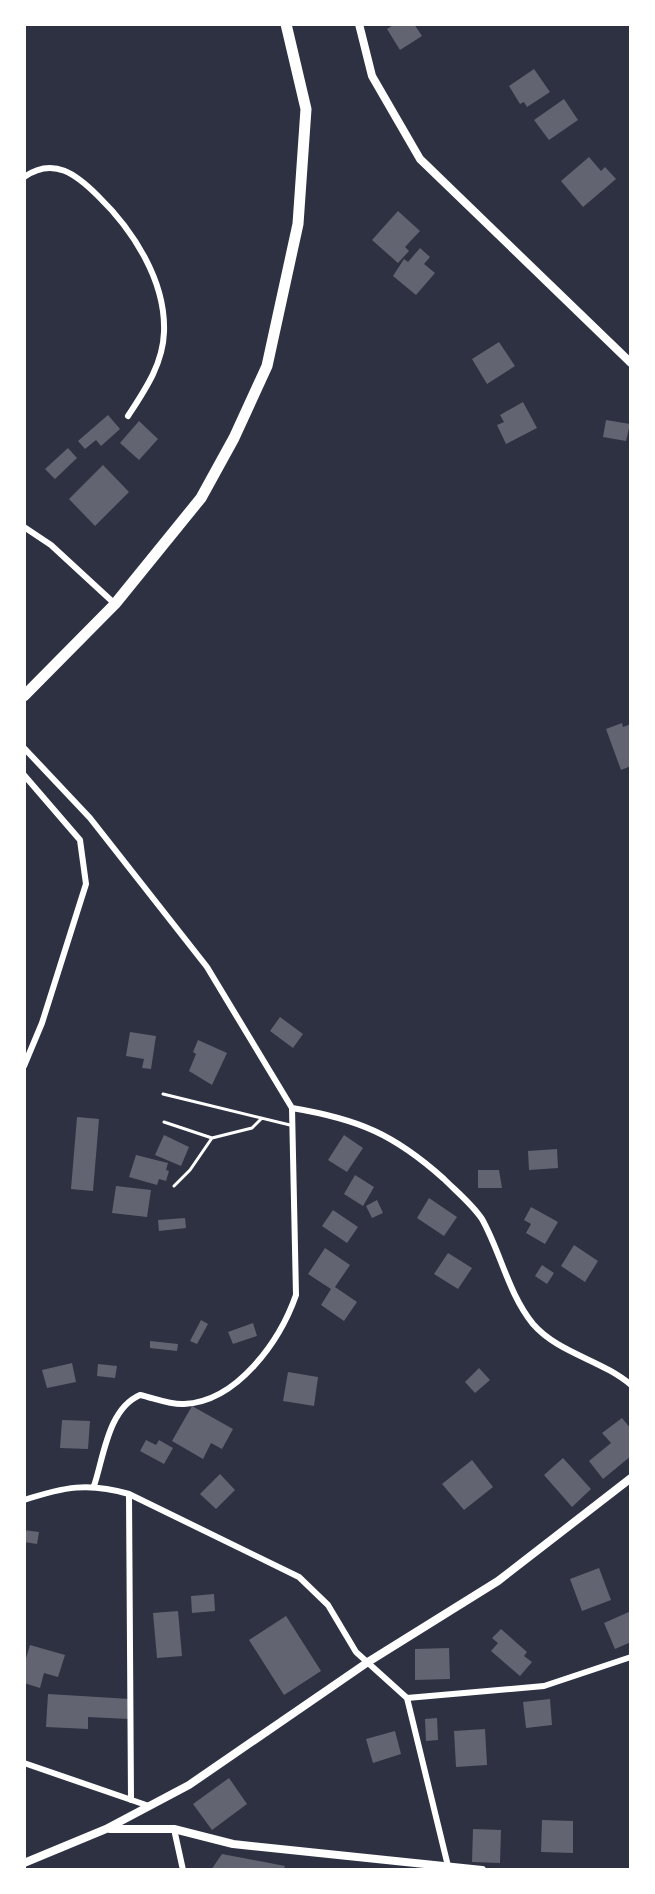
<svg xmlns="http://www.w3.org/2000/svg" width="655" height="1894" viewBox="0 0 655 1894" font-family="'Noto Sans',sans-serif">
  <rect width="100%" height="100%" fill="#2d3142"/>
  <path fill="#626471" d="M395 24H414L422 36 400 50 387 29Z
    M534 69 550 92 527 107 524 102 520 104 509 86Z
    M564 99 578 120 549 140 534 120Z
    M589 157 601 171 605 167 616 179 583 207 561 181Z
    M398 211 420 231 405 247 409 251 398 263 372 240Z
    M420 248 430 257 424 264 435 273 416 295 393 276 404 259 408 262Z
    M499 342 515 366 487 384 472 359Z
    M523 402 537 428 506 444 497 425 504 422 500 415Z
    M108 415 120 429 101 446 96 440 85 449 78 441Z
    M606 420 630 424 626 441 603 437Z
    M139 421 158 439 139 460 120 443Z
    M68 448 77 458 55 479 45 469Z
    M103 465 129 492 95 526 69 499Z
    M622 723 623 727 631 724V766L621 770 606 729Z
    M280 1017 303 1034 293 1048 270 1031Z
    M130 1032 156 1036 151 1069 142 1068 144 1059 126 1056Z
    M198 1040 227 1053 212 1085 189 1071 196 1054 193 1052Z
    M77 1117 99 1119 93 1191 71 1189Z
    M164 1135 189 1147 181 1166 155 1155Z
    M344 1135 363 1148 347 1172 328 1160Z
    M557 1149 558 1168 529 1170 528 1151Z
    M136 1155 168 1163 166 1170 169 1171 166 1181 159 1179 157 1185 129 1177Z
    M478 1170H499L502 1188H478Z
    M355 1175 374 1187 363 1206 344 1194Z
    M116 1186 151 1190 147 1217 112 1213Z
    M429 1198 457 1217 444 1236 417 1218Z
    M377 1200 383 1213 372 1218 366 1206Z
    M531 1207 558 1222 545 1244 526 1233 531 1224 524 1220Z
    M333 1210 358 1227 347 1243 322 1226Z
    M185 1218 186 1228 159 1231 158 1220Z
    M574 1245 598 1261 585 1282 561 1266Z
    M325 1248 350 1265 335 1287 357 1302 344 1321 321 1305 331 1289 308 1274Z
    M448 1253 472 1268 458 1289 434 1274Z
    M542 1265 554 1273 547 1284 535 1276Z
    M201 1320 208 1324 197 1344 190 1341Z
    M253 1323 257 1336 233 1344 228 1332Z
    M150 1341 178 1344 177 1351 150 1348Z
    M72 1363 76 1382 47 1388 42 1370Z
    M98 1364 117 1366 115 1378 97 1376Z
    M479 1368 490 1380 475 1393 465 1382Z
    M288 1372 318 1377 314 1406 283 1401Z
    M192 1406 233 1429 222 1449 211 1443 203 1459 172 1441Z
    M622 1418 631 1429V1456L603 1479 589 1461 611 1443 602 1433Z
    M62 1420 90 1421 88 1449 60 1448Z
    M146 1440 156 1445 159 1440 173 1448 164 1464 140 1451Z
    M563 1458 591 1489 572 1507 544 1475Z
    M472 1460 493 1487 464 1510 442 1484Z
    M220 1474 235 1490 216 1509 200 1494Z
    M24 1530 39 1532 37 1544 24 1542Z
    M599 1568 611 1600 582 1611 570 1579Z
    M214 1594 215 1611 192 1613 191 1596Z
    M178 1611 182 1656 157 1658 153 1613Z
    M631 1611V1642L615 1649 604 1623Z
    M286 1616 321 1671 284 1695 249 1640Z
    M501 1629 527 1652 524 1656 532 1662 520 1676 491 1651 498 1643 492 1638Z
    M30 1645 65 1655 58 1677 44 1673 40 1688 24 1683V1665Z
    M449 1648 450 1679 415 1680V1649Z
    M48 1694 130 1699 129 1719 88 1717V1729L46 1727Z
    M550 1699 552 1725 526 1728 523 1702Z
    M437 1718 438 1740 426 1741 425 1719Z
    M485 1729 487 1765 456 1767 454 1731Z
    M395 1731 401 1754 373 1763 366 1739Z
    M229 1778 247 1804 212 1830 193 1804Z
    M542 1820 573 1821V1853L541 1852Z
    M473 1829 501 1830 500 1863 472 1862Z
    M222 1854 285 1866 283 1870H211Z"/>
  <g fill="none" stroke-linecap="round" stroke-linejoin="round">
    <path stroke="#fff" stroke-width="3" d="M163 1094 290 1125
      M164 1122 212 1138 252 1128 262 1118
      M174 1186 190 1170 212 1138"/>
    <path stroke="#fff" stroke-width="6" d="M24 177C54 156 77 175 98 196 133 230 166 281 164 332 163 364 145 390 128 416
      M24 527 51 545 115 604
      M24 748 90 818 207 967 292 1108C358 1119 394 1134 444 1179 457 1192 472 1204 482 1219 501 1253 508 1293 533 1324 558 1353 602 1360 631 1385
      M24 775 80 840 86 884 42 1023 24 1066
      M94 1486C104 1456 108 1409 140 1395 154 1398 170 1405 184 1404 237 1402 280 1341 296 1295L292 1108
      M129 1494 131 1800
      M24 1500C64 1487 88 1482 129 1494L299 1577 328 1605 356 1652 407 1698 448 1866
      M407 1698 544 1686 631 1657
      M24 1763 149 1806
      M174 1829 183 1870"/>
    <path stroke="#fff" stroke-width="8" d="M359 24 372 76 420 159 631 363
      M110 1829H174L233 1844 482 1870
      M24 1863 106 1829 189 1785 368 1662 498 1581 631 1478"/>
    <path stroke="#fff" stroke-width="11" d="M24 696 115 604 201 498 234 438 267 366 298 224 306 109 286 24"/>
  </g>
  <rect width="655" height="1894" fill="none" stroke="#ffffff" stroke-width="52"/>
</svg>
